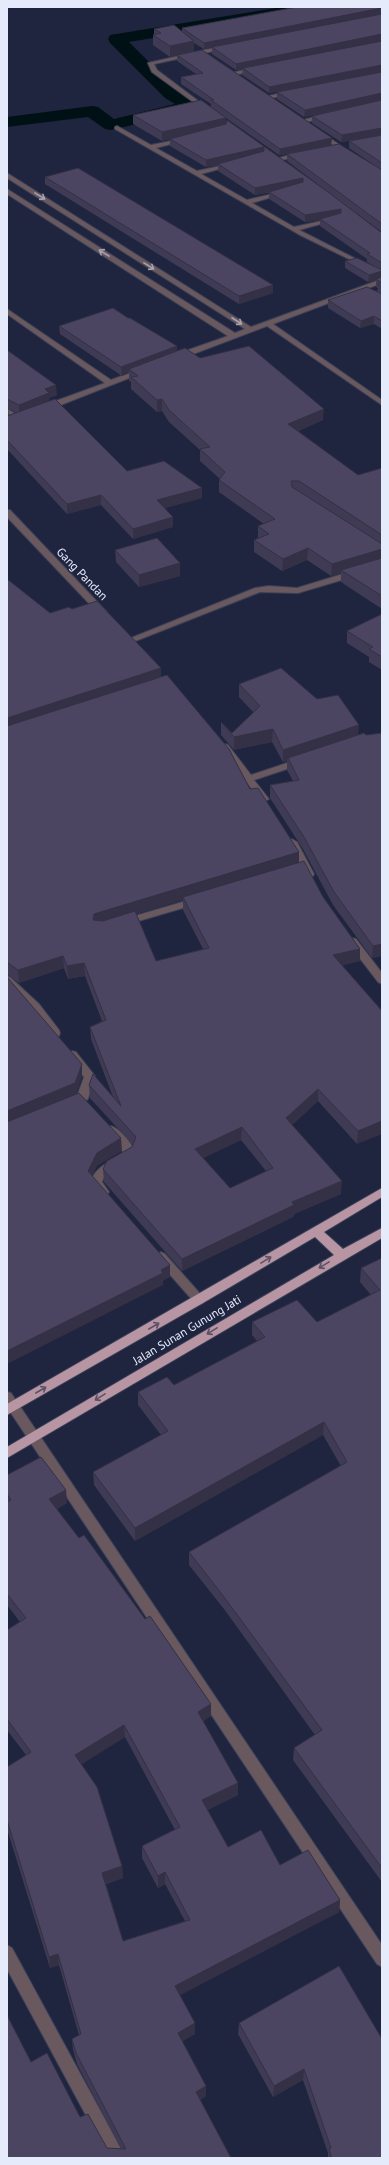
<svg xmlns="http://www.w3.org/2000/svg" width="389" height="2165" viewBox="0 0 389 2165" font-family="'PT Sans',sans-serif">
  <rect width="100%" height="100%" fill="#1f253f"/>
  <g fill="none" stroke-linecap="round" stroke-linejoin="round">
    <path fill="#001116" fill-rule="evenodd" d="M282 7H321L319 10 313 12 129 42 177 90 197 102 200 106 197 110 111 130 105 129 88 117 7 127V117L92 106 98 107 114 119 175 104 165 98 110 43 108 39 110 35Z"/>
    <defs>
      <path id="service" d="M257 67 260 69 259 70 234 75 231 73Z"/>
      <path id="minor" d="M226 45 228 48 154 64 157 70 209 109 210 110 207 112 152 72 148 63Z
        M290 91 292 92V94L267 99 264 97Z
        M326 114 328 115V117L302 123 299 121Z
        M117 126 151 145 186 138V140L156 148 197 171 234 163V165L201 174 247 200 285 191V193L252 203 294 227 335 218V220L299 230 368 265 363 266 300 235 115 129V127Z
        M317 132H321L351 153 346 154 317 134Z
        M301 152 304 154 303 155 278 161 275 159Z
        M7 173 251 327 382 279V283L273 324 382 400V405L267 326 180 359H174V355L228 336 7 194V189L235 333 245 329 7 178Z
        M7 309 111 380 140 369 147 371 48 410H42V406L105 383 7 314Z
        M7 409 21 417V421H15L7 415Z
        M7 510H10L106 611V615H100L7 517Z
        M382 562V568L298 593 260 592 133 642 130 643 126 640 255 588 269 586 297 588Z
        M225 744 228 745 251 775 302 758 307 761 305 763 254 780 269 799 264 802 261 801 220 747Z
        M292 839 297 842 314 874 313 876 309 877 304 874 287 842Z
        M196 898 201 901 200 903 125 925 120 922 121 920Z
        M352 938 356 939 382 973V984L378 982 348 943 347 941Z
        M7 976 11 978 39 1004 59 1030 60 1033 59 1036H51L31 1010 7 986Z
        M72 1051 76 1052 95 1076 88 1099 82 1103 76 1099 84 1077 67 1055Z
        M111 1126C120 1129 133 1144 135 1153 127 1166 107 1167 102 1182L109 1192 107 1195C99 1198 94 1190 90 1183 96 1165 111 1163 123 1152L105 1130Z
        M161 1252 165 1254 203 1297 205 1300 203 1303 199 1305 195 1303 157 1260 155 1257 157 1254Z
        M7 1392 11 1393 382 1945V1967L377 1964 7 1407Z
        M7 1945 12 1948 126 2158H109L7 1969Z"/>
      <path id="trunk" d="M382 1188V1197L324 1232 343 1249 382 1228V1238L7 1458V1447L334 1255 315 1237 203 1303 7 1415V1404Z"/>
    </defs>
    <use href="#service" stroke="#3b4159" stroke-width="2"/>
    <use href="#minor" stroke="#3b4159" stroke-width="2"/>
    <use href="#trunk" stroke="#3b4159" stroke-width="2"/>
    <use href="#service" fill="#69595f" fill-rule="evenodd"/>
    <use href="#minor" fill="#69595f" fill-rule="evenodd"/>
    <use href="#trunk" fill="#b895a3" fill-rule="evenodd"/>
  </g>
  <path fill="#403b54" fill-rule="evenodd" d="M382 14V232L329 193 382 233V329L374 324 360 328 328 308V300L377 291 378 288 376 287V280L368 282 345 268V261L374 266 367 262V259L320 226V220L305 222 269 199V192H272L255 195 218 171V165L206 167 170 146V139L162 141 133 124V115L211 107V104L181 84V77L196 74 177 61V55L170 57 153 45V35L154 34V29L182 31V28ZM194 43 204 49 212 48V54L236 70 243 69 242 75 269 93 282 91 277 92V99L304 117 329 112 312 116V123L341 142 349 141V148L377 167 331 145 332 138 194 51ZM226 118 279 155 287 154V161L328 192 226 125Z
    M45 177 273 285V293L239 304 45 184Z
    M59 326 177 351 200 358 323 420 298 431 358 475 382 468V609L341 582V573L331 576 307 560 282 571 254 552V540L258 538V526L264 524 219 492V480L220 479 200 461V450L169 422 162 411 157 412 131 389V382L129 381V373L122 376 60 334Z
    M7 350 57 395 49 398V401L127 471 202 488V498L165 508 173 527 133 539 101 505 67 514 7 449ZM8 409 13 411 16 413 8 415Z
    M115 550 180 576 139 587 116 562Z
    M7 579 50 613 72 609 161 677 250 789 299 863 360 949V961L342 965 382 1011 357 1144 318 1101 292 1125 341 1194 294 1214 293 1217 182 1271 104 1182 103 1169 132 1147 133 1145 90 1098 89 1085 113 1097 91 1039 90 1027 102 1021 85 976 68 979 64 968 19 983 9 976 7 972ZM183 900V910L203 949 156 961 136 914ZM241 1140 266 1171 230 1188 203 1158Z
    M382 614V670L369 662V657L347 643V631Z
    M239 684 359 735H366L382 956 372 958 333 905 303 849 270 798V785L293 781 287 770V761L283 762 272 742 234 750 221 735V722L232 733 254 713 239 697Z
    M382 1258V1882L293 1760 294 1748 315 1735 224 1609 189 1565V1552L341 1466 323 1435 135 1541 94 1485 93 1472 161 1435 138 1405V1392L174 1385 257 1341 252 1335V1322H317L371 1295 360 1282 361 1268Z
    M7 1475 67 1503 57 1509 211 1716 203 1721 238 1783V1795L207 1810 228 1847 280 1865 340 1900 339 1912 179 1995 195 2034 182 2041 206 2096 200 2100 231 2158H7L31 2062 80 2117 107 2148 121 2149 77 2064 73 2050 72 2039 79 2035 59 1965 50 1968 8 1832 7 1833V1767L26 1755 7 1730V1630L20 1622 7 1605ZM125 1737 175 1830 142 1846V1858L158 1888 165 1884 185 1921 123 1941 106 1884 123 1878 122 1866 81 1764Z
    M239 2023 382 2039V2158H328V2153L303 2080 273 2097 238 2034Z"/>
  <path fill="#343045" d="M382 8V14L212 47V48L204 49V43Z
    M382 34V41L243 68V69L236 70V64Z
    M194 41V51L170 57V46Z
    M382 65V72L269 93V87Z
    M382 93V100L304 117 305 110Z
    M226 118V127L162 141V132Z
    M382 128V135L341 142 342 135Z
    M332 138 331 145 279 155 280 149Z
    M264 147V154L206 167V160Z
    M303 178V185L255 195V188Z
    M341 209V216L320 219V220L305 222V215Z
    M382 271V278L368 282 369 275Z
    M273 285V293L239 304V296Z
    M374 316V324L360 328 361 321Z
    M177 346V354L129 369V373L122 376 121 367Z
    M56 385 57 395 49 398 50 403 19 414V405L45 389Z
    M162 399V411L157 412V400Z
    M8 408 9 418 7 419V409Z
    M324 409 323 420 288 436V424Z
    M202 488V498L157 510V500Z
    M101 495V505L67 514V504Z
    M173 517V527L133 539V529Z
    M308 548 307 560 282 571 283 559Z
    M382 549V561L341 570V573L331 576 332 564Z
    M180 563V576L139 587V575Z
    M161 668V680L7 730V718Z
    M359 725 358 738 288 758 287 761 283 762V750Z
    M273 729 272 742 234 750V737Z
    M299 852V865L183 897V900L95 927 93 920 94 914Z
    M382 944V956L372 958 373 946Z
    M360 949V961L333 968V955Z
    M63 956 64 968 19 983 18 970Z
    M84 963 85 976 68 979 67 966Z
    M82 1064V1077L76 1096 7 1124V1111Z
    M318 1089V1101L285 1131 286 1118Z
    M382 1121V1134L357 1144 358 1131Z
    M242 1127 241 1140 195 1162V1149Z
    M121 1138 122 1151 97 1166 89 1184 88 1171 97 1153Z
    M342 1181 341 1194 294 1214 293 1217 182 1271V1259L292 1202Z
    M170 1265V1277L163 1281V1285L7 1364V1351Z
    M324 1422 323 1435 135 1541V1528Z
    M66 1490 67 1503 51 1513 49 1499Z
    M211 1704V1716L198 1725V1712Z
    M124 1725 125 1737 76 1768 75 1755Z
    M238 1783V1795L202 1813V1800Z
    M7 1821 8 1832 7 1833Z
    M122 1866 123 1878 103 1884 102 1873Z
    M165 1872V1884L158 1888V1876Z
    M340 1900 339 1912 175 1998V1986Z
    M58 1954 59 1965 50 1968 49 1957Z
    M195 2023V2034L178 2044V2033Z
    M304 2069 303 2080 273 2097 274 2086Z
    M206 2086V2096L196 2102V2092Z"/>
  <path fill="#4b4562" stroke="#343045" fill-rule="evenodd" d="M297 7H382V8L204 43 182 28Z
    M382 14V34L236 64 212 47Z
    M174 25 194 41 170 46 153 35 161 33 154 29Z
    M382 41V65L269 87 243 68Z
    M202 50 332 138 280 149 211 100H214L181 77 203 73 177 55Z
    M382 72V93L305 110 277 92Z
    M201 100 226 118 162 132 133 115Z
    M382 100V128L342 135 312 116Z
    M227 120 328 192 382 233V263L367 254 370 253 320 219 341 213V209L305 215 269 192 303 182V178L255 188 218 164 264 151V147L206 160 170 139 226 124Z
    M382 135V163L349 141Z
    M339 144 382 170V224L287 154Z
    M78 168 273 285 239 296 45 177Z
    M357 258 382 270V271L369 275 345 261Z
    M382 277V287L378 284 382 283 376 279Z
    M367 287 382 294V321L374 316 361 321 328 300Z
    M113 308 128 318H130L177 346 121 367 59 326Z
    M249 346 324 409 288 424 358 475 382 468V535L299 481H291L292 487 382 544V549L332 564 308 548 283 559 254 540 269 534 258 526 275 519 219 480 225 472 200 449 210 447 169 410 162 399 157 400 131 377 138 376 129 369 185 348 200 358Z
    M7 350 56 385 45 389 49 393 19 405 7 399Z
    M55 399 127 471 164 461 202 488 157 500 173 517 133 529 101 495 67 504 7 440V416Z
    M157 538 180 563 139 575 115 550Z
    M382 558V596L341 570Z
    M7 579 50 613 69 607 72 609 97 601 161 668 7 718Z
    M382 614V657L369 649 373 647 347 631Z
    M281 668 317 699 338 695 359 725 283 750 273 729 234 737 221 722 232 733 260 706 239 684Z
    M167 675 229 749 250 789 258 788 299 852 94 914 93 920 103 921 135 911 156 961 209 948 183 897 304 861 323 897 360 949 333 955 382 1011V1121L358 1131 318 1089 286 1118 342 1181 292 1202 294 1205 182 1259 103 1169 107 1161 132 1147 136 1137 89 1085 93 1074 121 1106 90 1027 106 1020 84 963 67 966 63 956 18 970 8 963 7 961V726ZM242 1127 273 1168 230 1188 195 1149Z
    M364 733 366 735 382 733V944L373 946 334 892 304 837 270 785 299 780 288 758Z
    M7 977 82 1064 75 1083 7 1111Z
    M79 1093 121 1138 97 1153 88 1171 170 1265 161 1270 163 1273 7 1351V1122Z
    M382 1258V1868L294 1748 322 1730 224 1597 189 1552 347 1462 324 1422 135 1528 93 1472 168 1431 138 1392 167 1377 174 1385 265 1337 252 1322 297 1300 317 1322 380 1290 361 1268Z
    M41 1457 66 1490 49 1499 79 1538 84 1535 145 1619 150 1616 211 1704 198 1712 238 1783 202 1800 228 1847 261 1830 280 1865 308 1850 340 1900 175 1986 195 2023 178 2033 206 2086 196 2092 231 2158H7V2015L31 2062 47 2053 80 2117 88 2114 107 2148 126 2149 76 2053 72 2039 81 2034 58 1954 49 1957 7 1820V1767L31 1752 7 1719V1630L26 1618 7 1594V1502L11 1500 7 1494V1475ZM124 1725 180 1827 142 1846 158 1876 165 1872 190 1920 123 1941 102 1873 122 1866 97 1787 75 1755Z
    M339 1966 382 2039V2158H332L329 2149 331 2148 304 2069 274 2086 239 2023Z"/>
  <defs><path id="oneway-shaft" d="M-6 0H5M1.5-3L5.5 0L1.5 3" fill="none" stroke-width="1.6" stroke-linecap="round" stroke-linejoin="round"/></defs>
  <g stroke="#a8a2ae">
    <use href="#oneway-shaft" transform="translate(40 196) rotate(32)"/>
    <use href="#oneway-shaft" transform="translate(104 253) rotate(-148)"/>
    <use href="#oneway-shaft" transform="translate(149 266) rotate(32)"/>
    <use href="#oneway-shaft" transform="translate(237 321) rotate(33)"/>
  </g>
  <g stroke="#5c5267">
    <use href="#oneway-shaft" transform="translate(266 1260) rotate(-31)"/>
    <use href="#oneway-shaft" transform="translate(324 1265) rotate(149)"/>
    <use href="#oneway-shaft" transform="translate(154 1326) rotate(-30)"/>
    <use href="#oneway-shaft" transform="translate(212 1331) rotate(149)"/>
    <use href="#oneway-shaft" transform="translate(41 1390) rotate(-30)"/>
    <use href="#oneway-shaft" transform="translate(100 1397) rotate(149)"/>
  </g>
  <g text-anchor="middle" stroke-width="3" stroke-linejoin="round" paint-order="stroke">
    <g font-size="12" fill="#e6ebfc" stroke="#1f253f">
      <text transform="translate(82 574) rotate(46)" y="4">Gang Pandan</text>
      <text transform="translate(187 1330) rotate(-31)" y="4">Jalan Sunan Gunung Jati</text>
    </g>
  </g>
  <rect width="389" height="2165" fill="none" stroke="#e6ebfc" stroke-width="16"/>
</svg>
